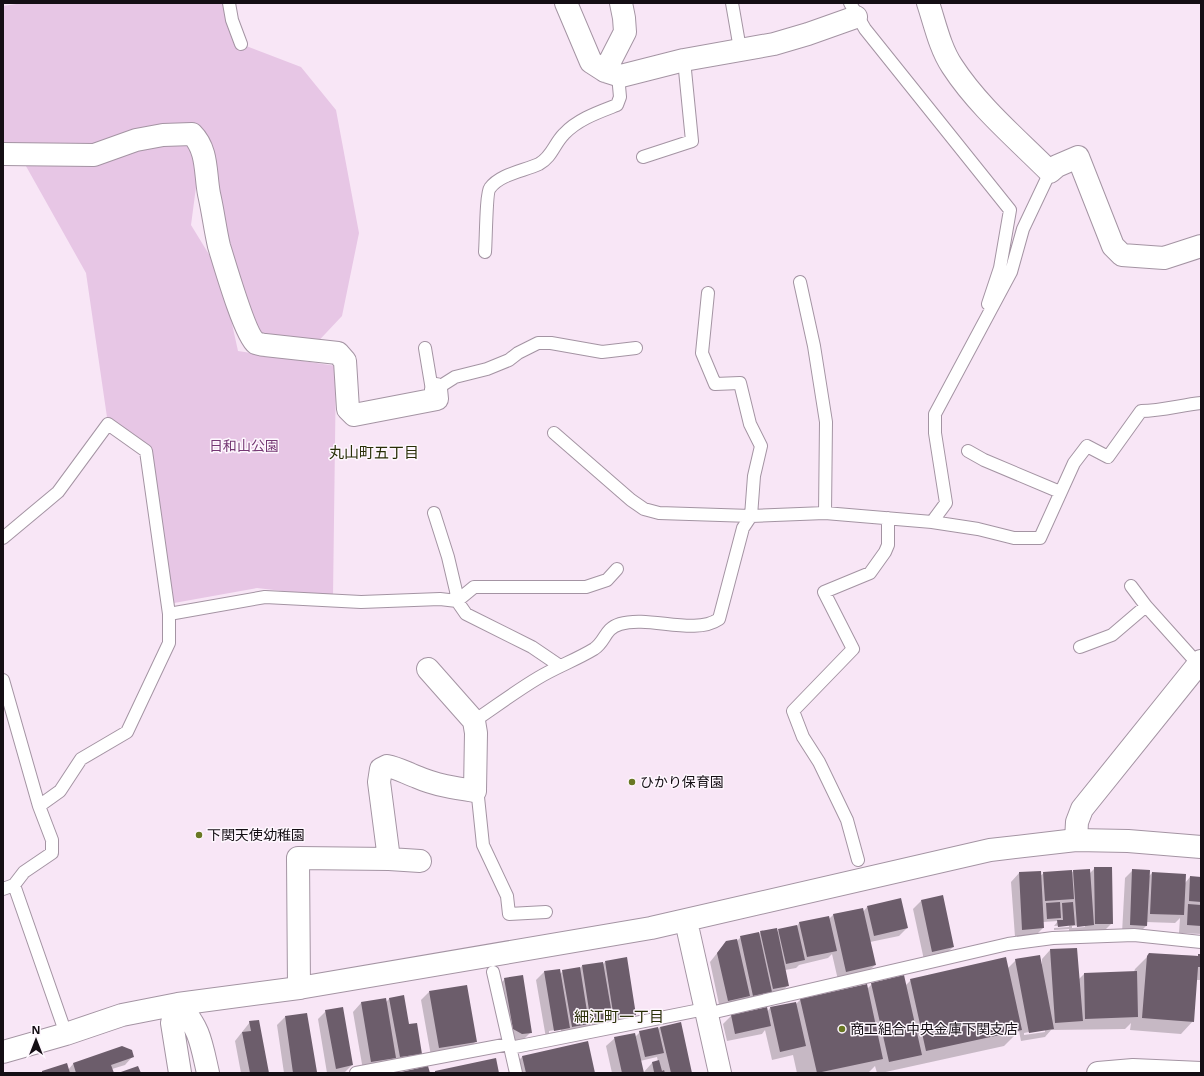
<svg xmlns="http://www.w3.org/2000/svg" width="1204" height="1076" viewBox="0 0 1204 1076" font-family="'Noto Sans','Noto Sans JP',sans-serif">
  <rect width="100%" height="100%" fill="#f8e6f6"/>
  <path fill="#e7c6e5" d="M23 3H229L241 44 301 67 336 110 359 233 342 316 310 350 256 343 199 142 136 140 3 154V6Z
    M186 138 200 157 191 225 221 274 238 351 336 366 333 597 257 588 174 603 151 450 108 424 86 273 22 159 89 165Z"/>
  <path fill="#0003" fill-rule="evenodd" d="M1095 868 1112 923 1104 931 1087 932V930L1084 933 1069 934V929L1054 930V928L1069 927V925L1054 926 1058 921 1043 922V928L1035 936 1015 937 1011 882 1019 873 1040 872V876L1044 873H1071L1074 871 1089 874ZM1085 925V927L1072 928V926Z
    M1133 870 1148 877 1152 873 1185 883 1190 877 1201 878V934L1179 933 1180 918 1175 923 1146 922V926L1138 934 1122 933 1125 878Z
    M942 896 953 947 945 955 924 960 913 909 921 901Z
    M867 907 907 928 899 936 870 942 875 965 867 973 838 980 832 954 828 958 799 965 796 968 785 970 788 985 780 994 720 1009 710 962 726 942 737 941 741 937 759 934 761 932H776L797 926 799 923 829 917V919L833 915 862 909 863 912Z
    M1050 950 1079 979 1084 974 1134 972 1135 969 1150 954 1201 956V980H1196L1193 1021 1181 1034 1130 1030 1131 1023 1125 1029 1051 1030 1045 1037 1021 1041 1019 1031 1004 1046 881 1073H877L875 1066 868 1073H797L793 1055 772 1060 765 1030 762 1034 727 1041 723 1024 731 1016 767 1012 770 1008 796 1004 800 1000 867 989 872 984 906 985 911 980 1007 969 1016 960 1042 964V959ZM1045 1029V1032L1024 1035V1033Z
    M605 962 635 1015 627 1023 546 1038 536 980 544 972 559 970 560 974 563 971 579 969 582 966 602 963V965ZM561 1029V1031L549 1033V1031Z
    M505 979 531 1032 523 1040 513 1042 497 987Z
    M429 992 476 1041 468 1050 431 1056 421 1000Z
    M390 998 409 1025 421 1053 413 1061 363 1070 353 1012 361 1003 385 999 386 1002Z
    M326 1011 352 1065 344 1073H327L318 1019Z
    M285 1017 315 1072 314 1073H284L277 1025Z
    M250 1022 268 1073H241L235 1041Z
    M660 1027 691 1073H612L606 1046 615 1038 635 1037 640 1032 657 1030ZM657 1057 658 1062 652 1063 643 1073 640 1061Z
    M133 1056 125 1065 112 1069 113 1073H41L68 1070 73 1064Z
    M523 1056 594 1073H511L510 1069Z"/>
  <path fill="#6c5d6b" d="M1094 867H1112L1113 924H1095Z
    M1090 869 1094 925 1077 927 1073 870Z
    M1132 869 1150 870 1147 926 1130 925Z
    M1072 870 1074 899 1045 901 1043 872Z
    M1041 871 1044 928 1022 930 1019 872Z
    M1152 872 1186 874 1184 915 1150 914Z
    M1190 876 1201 877V902L1189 901Z
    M943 895 954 947 932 952 921 900Z
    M901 898 908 928 874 936 867 906Z
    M1060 902 1061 918 1047 919 1046 903Z
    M1073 902 1075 925 1058 927 1057 920H1063L1062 903Z
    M1188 904 1201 905V926L1187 925Z
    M863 908 876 965 846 972 833 914Z
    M829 916 837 951 807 957 799 922Z
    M797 925 805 960 786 964 778 929Z
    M777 928 789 986 773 989 760 931Z
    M759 932 772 992 753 996 740 936Z
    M737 939 750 996 728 1001 717 953 726 941Z
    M1077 948 1083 1021 1055 1023 1050 949Z
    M1149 953 1198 956V954H1201V967H1198L1194 1022 1142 1018 1147 956Z
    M1040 955 1054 1029 1029 1033 1015 959Z
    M627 957 636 1015 614 1019 605 961Z
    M1006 957 1022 1030 926 1051 910 979Z
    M603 962 613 1020 591 1023 582 965Z
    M580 967 589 1024 572 1027 562 970Z
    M560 969 570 1028 554 1031 544 971Z
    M1137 971 1138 1017 1085 1019 1084 973Z
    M523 975 532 1033 522 1034 513 1029 504 978Z
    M904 975 922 1055 889 1062 871 983Z
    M867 984 883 1059 817 1073 800 999Z
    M467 985 477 1042 439 1048 429 991Z
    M404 995 409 1024 417 1023 422 1054 400 1057 389 998Z
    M386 998 396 1058 371 1062 361 1002Z
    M796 1002 806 1046 780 1052 770 1007Z
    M343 1007 353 1065 336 1069 325 1010Z
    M767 1007 771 1026 735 1034 731 1015Z
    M307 1013 317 1072 293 1073 285 1016Z
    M259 1020 269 1073H250L242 1032 251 1031 249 1021Z
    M681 1022 692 1073H671L660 1027Z
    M658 1027 664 1053 645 1057 639 1031Z
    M635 1033 644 1073H622L614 1037Z
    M588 1041 595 1073H526L522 1056Z
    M122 1046 132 1050 134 1057 111 1065 114 1073H76L73 1063Z
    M496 1058 499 1073H435V1071Z
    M659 1060 662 1071 664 1070 665 1073H651L654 1072 652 1062Z
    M67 1063 70 1073H42V1071Z
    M138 1066 141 1073H118Z
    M428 1066 430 1073H401V1072Z"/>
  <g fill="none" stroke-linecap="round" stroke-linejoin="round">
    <defs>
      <path id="lane" d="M229 3 232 20 241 44
        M732 3 740 49
        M850 3 865 29 1010 210 1000 268 988 304
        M643 157 692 141 684 60
        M485 252C486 241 486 193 490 188 500 174 524 171 539 164 552 157 554 144 564 134 578 119 599 112 617 105L620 97 618 75
        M800 282 814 346 826 422 825 513
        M425 348 431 384 436 389 455 377 487 369 509 360 518 353 538 343H551L602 352 636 348
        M554 433 631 500 644 509 659 513 751 516 825 513 932 522 946 503 935 433V414L1011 272 1023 229 1050 172
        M968 451 984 460 1060 492
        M434 513 448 557 456 591 457 601 466 614 532 647 560 666
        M932 522 978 529 1014 538H1040L1074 463 1087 446 1108 457 1141 411C1162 411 1181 405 1201 403
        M3 538 58 492 108 424 146 451 169 614V643L127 732 81 759 60 791 39 806
        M1131 586 1146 606 1198 664
        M169 614 265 597 361 602 440 599 457 601 474 587H586L607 580 617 569
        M1080 647 1112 635 1146 606
        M3 680 39 806 52 840V853L24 872 14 885 3 889
        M474 721C495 707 516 691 538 678 556 667 576 660 594 649 606 641 604 629 620 624 649 615 694 636 719 619L743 528 751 516 754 476 761 446 750 424 740 383 715 384 702 353 708 293
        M475 791 478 797 483 845 507 896 509 914 546 912
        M858 860 847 820 819 762 803 737 793 711 853 649 824 592 870 573 885 552 888 545V518
        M14 885 66 1034
        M493 972 516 1073
        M706 1014 1008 944 1053 938 1134 935 1201 942
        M510 1048 705 1009
        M356 1073 509 1044"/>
      <path id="street" d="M566 3 591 62 605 71 621 76 684 60 774 44 808 34 856 17
        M928 3C935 24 940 48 952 66 978 106 1016 138 1050 172L1057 166 1078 157 1113 246 1122 255 1164 258 1201 246
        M605 71 625 32 624 18 621 3
        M3 154 94 155 136 140 163 135 192 134C208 150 205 173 209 194 213 211 215 229 219 246 224 262 245 335 256 343 259 344 263 345 265 345L338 353 345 361 348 409 354 415 437 399 436 389
        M1076 840 1077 822 1082 809 1201 661
        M420 861 389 859 379 782 381 769 387 766C398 768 406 773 417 777 435 785 455 788 475 791L476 733 474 721 428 669
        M299 988 298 858 389 859"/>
      <path id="secondary" d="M686 921 720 1073
        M178 1004C200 1028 201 1042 208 1073
        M178 1004 172 1023 180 1073
        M3 1052 66 1034 122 1015 178 1004 299 988 651 928 990 850 1076 840 1128 841 1201 847"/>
      <path id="highway" d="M1098 1073 1133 1070 1201 1073"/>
    </defs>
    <use href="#lane" stroke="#a494a3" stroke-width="14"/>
    <use href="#street" stroke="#a494a3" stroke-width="24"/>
    <use href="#secondary" stroke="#a494a3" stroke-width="24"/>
    <use href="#highway" stroke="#a494a3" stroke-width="24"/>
    <use href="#lane" stroke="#fff" stroke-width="12"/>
    <use href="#street" stroke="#fff" stroke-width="22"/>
    <use href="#secondary" stroke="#fff" stroke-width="22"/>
    <use href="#highway" stroke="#fff" stroke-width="22"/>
  </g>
  <g fill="#697723" stroke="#fef7fe" stroke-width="1.5">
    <circle cx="632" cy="782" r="4"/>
    <circle cx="199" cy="835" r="4"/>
    <circle cx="842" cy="1029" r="4"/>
  </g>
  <g text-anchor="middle" stroke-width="3" stroke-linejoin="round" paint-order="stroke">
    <g font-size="14" fill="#753874" stroke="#fef7fe">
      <text x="244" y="451">日和山公園</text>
    </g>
    <g font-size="14" fill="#140e14" stroke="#fef7fe" text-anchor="start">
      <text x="640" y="787">ひかり保育園</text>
      <text x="207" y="840">下関天使幼稚園</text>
      <text x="850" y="1034">商工組合中央金庫下関支店</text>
    </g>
    <g font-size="15" fill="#282e06" stroke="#fef7fe">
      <text x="374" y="458">丸山町五丁目</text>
      <text x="619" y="1022">細江町一丁目</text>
    </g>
  </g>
  <rect width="1204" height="1076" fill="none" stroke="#140e14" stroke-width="8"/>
  <g transform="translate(36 1040)" stroke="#fef7fe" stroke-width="3" paint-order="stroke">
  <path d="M0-3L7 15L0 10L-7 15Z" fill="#140e14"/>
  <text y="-6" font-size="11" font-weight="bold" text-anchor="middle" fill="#140e14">N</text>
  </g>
</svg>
